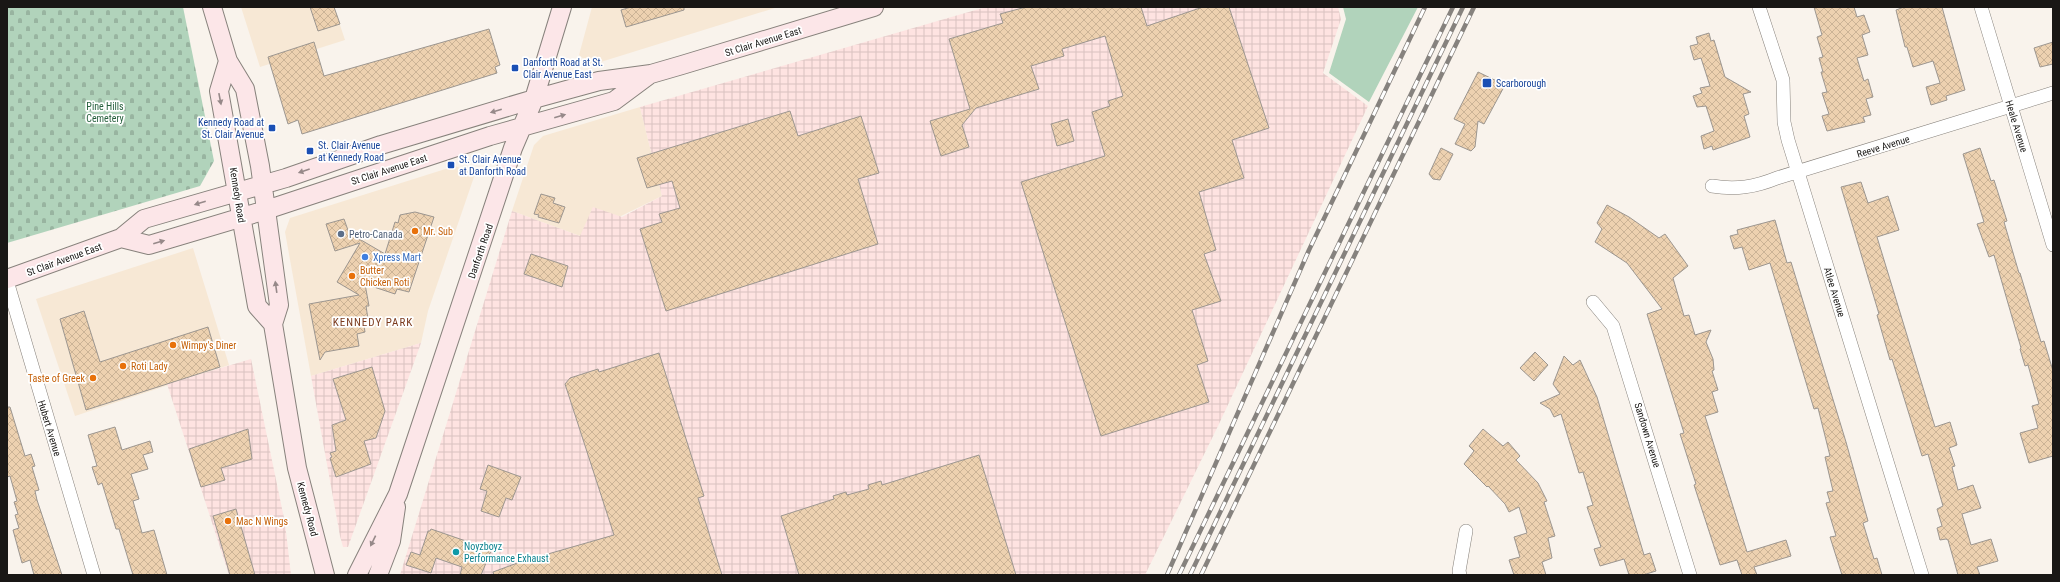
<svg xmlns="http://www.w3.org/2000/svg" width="2060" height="582" viewBox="0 0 2060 582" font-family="'Roboto Condensed',sans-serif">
  <defs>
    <pattern id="industrial-grid" width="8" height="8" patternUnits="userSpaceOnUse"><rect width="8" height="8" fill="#fee3e1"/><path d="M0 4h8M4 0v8" fill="none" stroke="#d9c2c0"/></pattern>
    <pattern id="cemetery-stones" width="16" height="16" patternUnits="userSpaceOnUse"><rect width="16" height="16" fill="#b1d3bb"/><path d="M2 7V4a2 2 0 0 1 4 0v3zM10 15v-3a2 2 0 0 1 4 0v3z" fill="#98b4a0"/></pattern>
    <pattern id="building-cross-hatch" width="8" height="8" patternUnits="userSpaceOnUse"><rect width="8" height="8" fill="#edd1b0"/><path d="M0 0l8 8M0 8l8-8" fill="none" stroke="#cbb396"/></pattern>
  </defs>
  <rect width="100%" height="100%" fill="#f9f3ec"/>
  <path fill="#f7e8d5" d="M241 7H334L345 40 260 67Z
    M592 7H778L591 65 579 55Z
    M640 107 662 196 580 236 512 211 534 145 543 136Z
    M455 166 475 174 428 311 421 343 311 376 285 232 290 218Z
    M193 248 229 365 75 416 36 299Z"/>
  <path fill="url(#industrial-grid)" d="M986 7H1338L1341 19 1323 73 1368 106 1218 426 1145 575H400L512 211 580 236 593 207 622 217 662 196 640 107Z
    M421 343 348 547H343L340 536 311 376Z
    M251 359 285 523 291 575H229L167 384Z"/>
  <path fill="#b1d3bb" d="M1343 7H1418L1369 102 1329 73 1346 19Z"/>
  <path fill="url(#cemetery-stones)" d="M7 7H183L214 161 200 186 7 243Z"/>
  <path fill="url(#building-cross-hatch)" stroke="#9c9690" d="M310 7H334L340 24 318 31Z
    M631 7H684V10L626 27 621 10Z
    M1026 7H1141L1147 26 1203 7H1229L1269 128 1232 140 1244 178 1199 192 1216 250 1204 254 1221 301 1192 310 1208 361 1197 365 1209 402 1101 436 1021 182 1105 156 1092 112 1110 106 1108 101 1123 96 1105 36 1062 49 1064 56 1031 66 1039 89 976 108 962 125 969 147 941 156 930 121 970 109 949 39 1003 23 1000 14Z
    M1814 7H1854L1857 17 1864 15 1870 32 1862 35 1868 55 1857 58 1864 81 1868 79 1873 97 1866 99 1871 115 1863 117 1865 122 1827 131 1822 116 1829 114 1822 93 1827 92 1821 72H1823L1819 58 1823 57 1817 37 1822 35Z
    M1904 7H1942L1965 90 1946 96 1947 100 1931 105 1926 87 1940 83 1933 61 1913 67 1907 47H1905L1896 10Z
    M489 29 500 65 495 67 497 73 302 134 298 120 288 124 268 57 314 42 324 76Z
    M1709 33 1711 41 1714 40 1725 77 1751 92 1743 94 1749 114 1744 116 1750 137 1713 150 1712 146 1704 149 1701 136 1714 131 1706 106 1697 107 1693 96 1702 93 1700 88 1710 86 1701 58 1694 60 1690 46 1698 44 1696 37Z
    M2053 42V64L2040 67 2034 48Z
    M1478 72 1505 85 1484 124 1478 121 1475 147 1471 151 1455 144 1465 124 1454 119Z
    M790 111 798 136 861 116 879 173 858 179 878 244 666 311 640 229 662 222 659 214 680 208 672 181 647 188 637 158Z
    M1068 119 1074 141 1057 146 1051 124Z
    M1441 148 1453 154 1440 180 1433 179 1429 174Z
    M1980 148 1991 181 1994 180 2007 221 2004 222 2019 273H2020L2041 342 2044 341 2053 371V456L2029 463 2020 433 2038 428 2032 406 2039 404 2028 365 2025 366 2020 349 2021 348 1994 255 1989 257 1977 224 1984 222 1963 154Z
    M1861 182 1868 203 1888 196 1899 230 1877 237 1935 427 1950 422 1957 445 1949 448 1955 466 1952 467 1958 490 1973 485 1981 508 1962 514 1971 545 1991 539 1998 561 1977 567 1980 575H1958L1948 540 1946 539 1940 540 1937 528 1942 526 1937 509 1943 506 1928 454 1922 456 1892 359 1890 360 1877 315 1879 314 1841 187Z
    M541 194 555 198 553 203 565 207 559 223 538 217 539 215 534 214Z
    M1607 205 1629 217 1659 238 1665 234 1688 266 1673 278 1684 316 1689 315 1695 335 1711 330 1706 342 1713 359 1714 370 1712 371 1718 390 1712 392 1718 412 1705 416 1747 552 1786 540 1791 556 1754 567 1757 575H1742L1737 560 1720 565 1694 485 1696 484 1681 437 1680 434 1684 433 1647 314 1662 309 1627 263 1595 242 1602 229 1597 223Z
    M415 212 434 217 409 292 397 289 395 294 365 284 369 306H366L368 319 363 320 365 332 357 334 359 346 325 352 320 360 309 304 359 295 337 282 360 243 335 251 326 224 344 219 349 233 385 254 395 222 398 223 400 215Z
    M1775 220 1787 263 1791 262 1846 442 1868 521 1863 523 1874 559 1877 558 1882 575H1842L1830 537 1836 536 1826 503 1830 502 1827 492 1833 491 1825 457 1830 456 1818 408 1814 409 1770 263 1749 270 1742 247 1734 249 1730 236 1738 234 1737 230Z
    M531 254 568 266 562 287 524 274Z
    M84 311 100 362 208 327 220 367 86 410 60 319Z
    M1535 352 1548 365 1534 381 1520 368Z
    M659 353 704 496 698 498 722 575H494L493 572 520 562 614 535 565 384 570 378 598 369 599 372Z
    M1564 356 1573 365 1580 360 1597 397 1644 555 1650 553 1656 571 1643 575H1629L1624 559 1600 566 1594 549 1601 547 1587 507 1593 505 1583 472 1579 473 1561 414 1554 417 1550 409 1540 403 1560 394 1553 384Z
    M372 367 385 411 376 438 364 441 371 464 336 477 330 458 332 457 330 453 336 451 332 425 346 420 333 379Z
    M7 407H10L25 456 31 454 35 466 32 467 39 490 35 491 37 500 62 575H34L30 560 22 563 13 530 19 528 15 515 18 514 14 502 17 501 10 476 7 477Z
    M115 427 122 450 150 441 153 452 143 455 148 469 131 474 139 499 133 501 142 533 154 530 167 575H133L119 529H116L102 483 98 485 92 467 97 466 88 435Z
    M248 429 252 459 221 468 225 480 201 487 189 449Z
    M1483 429 1503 446 1508 442 1520 456 1516 460 1538 483 1547 501 1544 502 1555 536 1548 538 1552 558 1542 562 1546 575H1514L1509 560 1520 557 1514 537 1527 533 1519 507 1509 512 1505 504 1488 486 1487 487 1464 464 1474 451 1469 446Z
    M979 455 1016 575H799L781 516 834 499 833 496 846 492 847 495 869 489 868 485 881 481 882 485Z
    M488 465 521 477 512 500 506 498 499 517 481 511 487 491 480 489Z
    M236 509 255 575H230L213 516Z
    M431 529 489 549 491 551 481 575H460L462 567 436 558 431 573 406 565 411 552 420 555 428 531H430Z"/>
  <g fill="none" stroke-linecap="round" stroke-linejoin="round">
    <defs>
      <path id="street" d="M1759 7 1783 80 1784 122 1788 140 1922 575
        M1981 7 2053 245
        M1712 186C1736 190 1755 187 1777 178L2053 93
        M7 281 94 575
        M1593 302 1613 326 1690 575
        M1460 575 1459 571 1466 531"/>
      <path id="secondary" d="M212 7 228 61 245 89 260 166 279 305 273 324 297 468 325 575
        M228 61 219 91 257 306 273 324
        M121 238 149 245 266 210 490 136 614 101 649 75
        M7 279 121 238 144 219 286 178 381 145 534 99 599 81 651 74 682 65 874 7
        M357 575 398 494 513 148 534 99 562 7
        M378 575 391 541 396 507"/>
    </defs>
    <use href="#street" stroke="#87827c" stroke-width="14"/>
    <use href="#secondary" stroke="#87827c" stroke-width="20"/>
    <use href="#street" stroke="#fff" stroke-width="13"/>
    <use href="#secondary" stroke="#fce6e8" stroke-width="18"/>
    <defs>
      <path id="rail" d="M1167 575 1309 250 1425 7
        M1179 575 1453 7
        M1190 575 1463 7
        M1201 575 1474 7"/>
    </defs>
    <use href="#rail" stroke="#86827e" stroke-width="4.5"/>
    <use href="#rail" stroke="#fff" stroke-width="3" stroke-dasharray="9" stroke-linecap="butt"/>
  </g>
  <defs><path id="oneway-solid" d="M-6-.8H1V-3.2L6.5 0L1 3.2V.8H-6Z"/></defs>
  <g fill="#968989">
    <use href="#oneway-solid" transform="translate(220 99) rotate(79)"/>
    <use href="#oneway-solid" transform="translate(496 111) rotate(164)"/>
    <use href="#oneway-solid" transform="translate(560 116) rotate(-16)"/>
    <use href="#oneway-solid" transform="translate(304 171) rotate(161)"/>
    <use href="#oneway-solid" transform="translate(200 203) rotate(163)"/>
    <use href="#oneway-solid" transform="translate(159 242) rotate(-16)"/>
    <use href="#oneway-solid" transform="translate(276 287) rotate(-98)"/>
    <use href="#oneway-solid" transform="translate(373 541) rotate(116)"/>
  </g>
  <g fill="#1a4fb4" stroke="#fff" stroke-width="1.5">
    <rect x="511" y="64" width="8" height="8" rx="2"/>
    <rect x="1482" y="78" width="10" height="10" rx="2"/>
    <rect x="268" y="124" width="8" height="8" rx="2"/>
    <rect x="306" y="147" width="8" height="8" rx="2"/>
    <rect x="447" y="161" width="8" height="8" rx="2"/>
  </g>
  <g fill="#e8710a" stroke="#fff" stroke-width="1.5">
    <circle cx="415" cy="231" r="4"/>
    <circle cx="352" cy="276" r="4"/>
    <circle cx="173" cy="345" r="4"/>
    <circle cx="123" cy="366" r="4"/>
    <circle cx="93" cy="378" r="4"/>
    <circle cx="228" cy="521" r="4"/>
  </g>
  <circle fill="#5c6f8a" stroke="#fff" stroke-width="1.5" cx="341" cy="234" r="4"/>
  <circle fill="#3f7fe0" stroke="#fff" stroke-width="1.5" cx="365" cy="257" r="4"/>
  <circle fill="#0f9aa8" stroke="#fff" stroke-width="1.5" cx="456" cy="552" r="4"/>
  <g text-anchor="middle" stroke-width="3.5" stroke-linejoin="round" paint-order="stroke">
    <g font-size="10" fill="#191715" stroke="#fff">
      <text transform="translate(763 41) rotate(-17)" y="4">St Clair Avenue East</text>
      <text transform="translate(2017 126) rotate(73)" y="4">Heale Avenue</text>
      <text transform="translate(1883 146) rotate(-17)" y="4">Reeve Avenue</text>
      <text transform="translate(389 169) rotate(-18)" y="4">St Clair Avenue East</text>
      <text transform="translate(238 195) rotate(81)" y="4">Kennedy Road</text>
      <text transform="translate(480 251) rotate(-71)" y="4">Danforth Road</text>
      <text transform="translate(64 259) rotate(-20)" y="4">St Clair Avenue East</text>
      <text transform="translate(1835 292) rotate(73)" y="4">Atlee Avenue</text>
      <text transform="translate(50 428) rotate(73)" y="4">Hubert Avenue</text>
      <text transform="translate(1648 435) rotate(73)" y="4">Sandown Avenue</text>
      <text transform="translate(308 509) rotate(75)" y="4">Kennedy Road</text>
    </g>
    <g font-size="10" fill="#164399" stroke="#fff" text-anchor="start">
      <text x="523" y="66">Danforth Road at St.<tspan x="523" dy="12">Clair Avenue East</tspan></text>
      <text x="1496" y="87">Scarborough</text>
      <text x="264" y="126" text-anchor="end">Kennedy Road at<tspan x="264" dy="12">St. Clair Avenue</tspan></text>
      <text x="318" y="149">St. Clair Avenue<tspan x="318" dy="12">at Kennedy Road</tspan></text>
      <text x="459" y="163">St. Clair Avenue<tspan x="459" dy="12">at Danforth Road</tspan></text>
    </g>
    <g font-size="10" fill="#26603d" stroke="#fff">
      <text x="105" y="110">Pine Hills<tspan x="105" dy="12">Cemetery</tspan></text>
    </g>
    <g font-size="10" fill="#c56008" stroke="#fff" text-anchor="start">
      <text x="423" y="235">Mr. Sub</text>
      <text x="360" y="274">Butter<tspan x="360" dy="12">Chicken Roti</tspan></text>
      <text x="181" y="349">Wimpy's Diner</text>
      <text x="131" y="370">Roti Lady</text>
      <text x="85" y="382" text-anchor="end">Taste of Greek</text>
      <text x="236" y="525">Mac N Wings</text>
    </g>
    <g font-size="10" fill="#4e5e75" stroke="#fff" text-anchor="start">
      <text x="349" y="238">Petro-Canada</text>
    </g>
    <g font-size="10" fill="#366cbe" stroke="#fff" text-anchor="start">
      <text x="373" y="261">Xpress Mart</text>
    </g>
    <g font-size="10" fill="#0d838f" stroke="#fff" text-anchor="start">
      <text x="464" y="550">Noyzboyz<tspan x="464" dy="12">Performance Exhaust</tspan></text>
    </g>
    <g font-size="11" letter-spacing="1" fill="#7b3a1d" stroke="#fff">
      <text x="373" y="326">KENNEDY PARK</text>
    </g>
  </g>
  <rect width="2060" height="582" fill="none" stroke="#191715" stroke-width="16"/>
</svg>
